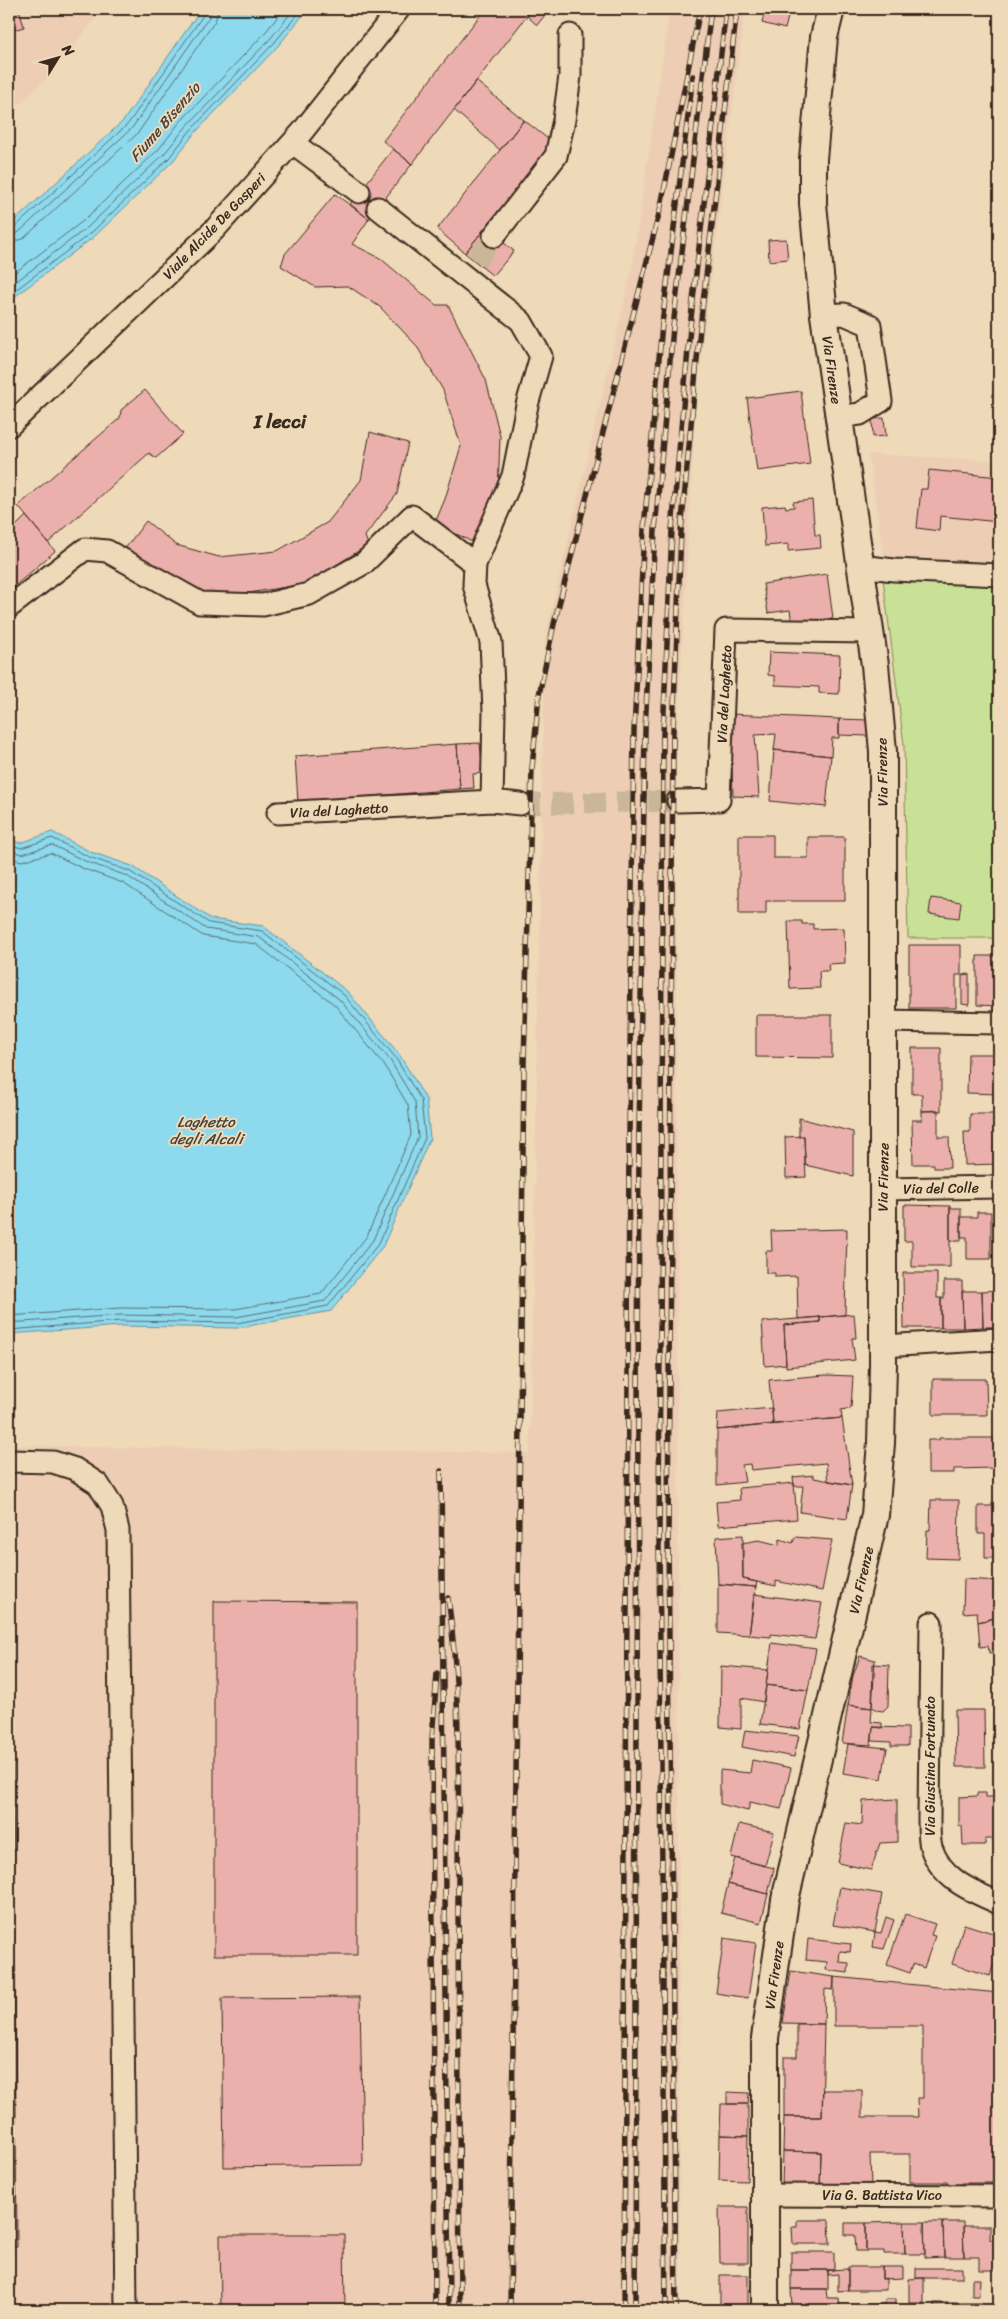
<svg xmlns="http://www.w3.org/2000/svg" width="1008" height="2319" viewBox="0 0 1008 2319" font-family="Sriracha,sans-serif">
  <rect width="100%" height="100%" fill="#eed9b8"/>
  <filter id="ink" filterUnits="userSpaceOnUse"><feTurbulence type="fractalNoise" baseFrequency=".02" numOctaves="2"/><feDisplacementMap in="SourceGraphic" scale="10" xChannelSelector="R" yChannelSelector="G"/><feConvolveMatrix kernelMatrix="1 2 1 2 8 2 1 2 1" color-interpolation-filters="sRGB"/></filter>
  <g filter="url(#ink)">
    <path fill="#edcdb4" d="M9 9H102L54 71 9 114Z
      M670 9H745L696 395 676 761 680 2310H9V1446L530 1453 545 639 631 274Z
      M868 454 999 461V569L885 562Z"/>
    <path fill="#c8e197" stroke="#82865a" d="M883 578 999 582V938H908L904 745Z"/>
    <path fill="#8dd9ed" stroke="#6c939a" d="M201 9H308L278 46 194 134 173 161 95 236 9 301V226L124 120Z
      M52 832 91 852 132 866 211 919 263 926 348 992 399 1054 426 1099 430 1138 383 1246 331 1311 237 1328 121 1326 9 1334V839L20 843Z"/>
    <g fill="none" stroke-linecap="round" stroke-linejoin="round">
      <path stroke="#5c7071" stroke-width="1" d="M9 229 14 228 128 124 204 14 205 9
        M9 236 18 233 132 128 209 17 211 9
        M9 243 23 239 138 133 215 21 219 9
        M9 277 83 221 159 149 180 122 264 34 284 9
        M9 287 88 227 164 154 186 127 270 39 294 9
        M9 295 92 232 169 158 190 131 274 43 302 9
        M9 844 21 848 52 838 89 857 129 871 209 923 262 931 344 995 395 1057 421 1100 425 1138 379 1243 328 1306 237 1323 121 1321 9 1330
        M9 850 22 854 52 845 87 862 127 876 206 929 259 937 340 1000 390 1060 415 1102 418 1137 373 1240 325 1301 236 1317 121 1315 9 1323
        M9 858 22 861 51 853 84 869 123 883 203 936 256 944 335 1005 384 1065 408 1105 411 1135 367 1236 321 1294 235 1309 120 1308 9 1316"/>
    </g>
    <path fill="#ebb0ac" stroke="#3b2a1e" d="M9 9H19L24 27 9 31Z
      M485 9H526L530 12 412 164 383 141Z
      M526 9H550L537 25 527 16 530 12Z
      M765 9H790L785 29 762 23Z
      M476 81 524 120 500 150 454 110Z
      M524 120 553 143 465 253 437 229Z
      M393 149 412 164 369 219 350 204Z
      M335 194 369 219 352 244 380 258 436 305H448L486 380 500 436 498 494 478 545 435 523 445 499 461 446 443 390 416 345 380 307 348 286 315 287 281 266 285 254Z
      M485 228 514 251 493 276 465 253Z
      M786 239 788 259 769 261 768 240Z
      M145 390 183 434 156 458 149 453 48 543 18 506 120 418 121 410Z
      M801 391 810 464 757 471 747 398Z
      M884 418 886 436 873 437 872 419Z
      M370 432 408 443 397 494 365 536 368 545 317 577 316 582 243 594 242 599 219 596 174 583 124 550 146 521 176 545 219 557 277 551 328 522 361 480Z
      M929 470 999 477V522L940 516 939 531 917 528 921 489H927Z
      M812 500 815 535H820L821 548 788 551V544L765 546 762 507 785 505 786 508 794 507 793 502Z
      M26 516 55 551 9 591V533Z
      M827 574 833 618 792 624 790 610 768 613 763 584Z
      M769 652 840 655 839 694 819 693V687L775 685V676L768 675Z
      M730 714 839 719V738H832L831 756 774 750 776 734 755 735 759 797 733 796Z
      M839 719 869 720 868 736 839 735Z
      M480 743 483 773 473 774 474 788 460 789 457 744Z
      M457 744 460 789 298 802 295 756Z
      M774 750 831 756 826 807 770 801Z
      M739 835H773V858H808V837H845V901H766V914H739Z
      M931 898 961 902 959 918 929 914Z
      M788 921H802V924H813V929L844 928 845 963 828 964 829 971H819L820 988 790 989Z
      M909 945H961V975H956V1008H909Z
      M977 956H999V1006L977 1005Z
      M969 974V1005L962 1004V975Z
      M756 1015H832V1058L756 1057Z
      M912 1048H941V1111H922V1094H912Z
      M968 1054H999V1094L967 1093Z
      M938 1110V1137H949L950 1168H934V1164H913L912 1120H922V1111Z
      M970 1114H999V1164L965 1165 964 1132H970Z
      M799 1118 853 1132V1176L805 1165 804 1136 799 1137Z
      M804 1136 806 1177 786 1178 785 1137Z
      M904 1205 950 1206V1267H912V1241H904Z
      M950 1208H961V1241H950Z
      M977 1212H991V1259H967V1237H961V1217H977Z
      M847 1229 845 1315 798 1319 797 1276 775 1277V1273H766V1251H772L771 1231Z
      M903 1273H937V1298H941V1328H904Z
      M944 1281H962L963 1328H941V1298H944Z
      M997 1290H999V1327Z
      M997 1290 999 1327H983L982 1291Z
      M962 1291H982L983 1327 963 1328Z
      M854 1314 856 1338H852L855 1360 786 1367 784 1325 820 1322V1317Z
      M820 1317V1322L784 1325 786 1364 765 1366 762 1322Z
      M825 1375 853 1376 851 1408 841 1410 842 1418 773 1424 769 1380Z
      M933 1379H986L987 1415H933Z
      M772 1408 773 1424 717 1430 718 1413Z
      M842 1418 852 1485 828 1481 826 1463 751 1470 750 1464 742 1465 745 1482 717 1485V1430Z
      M939 1438H995V1468L954 1469V1473H928V1440H939Z
      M814 1475V1478L852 1485 847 1519 800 1512 803 1486H794L793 1477Z
      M794 1483 797 1519 718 1526 716 1502 740 1500 739 1488Z
      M931 1500H959L958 1559 926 1558 927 1530H930Z
      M992 1503H999V1558H985V1534H978V1506H992Z
      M9 1535H11L17 2247 9 2248Z
      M743 1535V1579L757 1582 756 1587 718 1584 716 1537Z
      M795 1537 832 1540 822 1591 776 1581V1586L743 1579 742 1543 759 1540 779 1545 780 1539 793 1543Z
      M964 1579 999 1581V1617L978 1622 977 1612 963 1613Z
      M718 1584 756 1587 749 1635 718 1633Z
      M754 1594 822 1603 815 1639 771 1634V1637L749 1635Z
      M214 1601 357 1602V1955H214Z
      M999 1617V1652L989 1653 988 1646 980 1647 978 1622Z
      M772 1643 816 1649 808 1690 766 1685Z
      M860 1656 875 1660 872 1708 848 1705 853 1676Z
      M873 1664 889 1665 888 1706 883 1711 876 1710 872 1706Z
      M721 1666 768 1670 764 1702 741 1698V1729L720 1727Z
      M766 1685 808 1690 800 1729 760 1724Z
      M995 1694H999V1753Z
      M848 1705 872 1708 871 1722 882 1723V1728L873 1727 871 1745 842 1743Z
      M955 1710H984L985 1767H956Z
      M873 1727 908 1728V1746H891V1742L872 1741Z
      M745 1730 799 1736 794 1757 742 1747Z
      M848 1744 887 1748 882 1779 843 1773Z
      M752 1760 791 1768 781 1809 750 1802 748 1811 720 1804V1770L750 1773Z
      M977 1793H986V1797H999V1839H985V1845H963L962 1826H959V1797L977 1796Z
      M897 1799V1842L880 1843 871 1870 838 1863 846 1823 862 1825 863 1801Z
      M739 1824 774 1832 765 1866 731 1857Z
      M735 1858 774 1868 768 1894 728 1884Z
      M728 1884 768 1894 761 1923 721 1913Z
      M840 1887 882 1894 875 1932 833 1925Z
      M905 1914 935 1924 931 1935 935 1936 924 1968 913 1964 910 1973 887 1965Z
      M886 1917 894 1920 884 1949 873 1947 875 1932 881 1933Z
      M964 1924 999 1935V1946L990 1976 952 1964Z
      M724 1938 756 1943 748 1998 716 1993Z
      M808 1939 851 1944 850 1952 840 1951 839 1962 849 1963 848 1973 826 1970 827 1962 806 1960Z
      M791 1971 834 1977 833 1990 825 1989 824 2024 783 2023Z
      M834 1977 999 1993V2154H993V2183H961L960 2190 948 2189V2182H910V2154H870L871 2188 820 2189 821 2152 783 2151 784 2117H822L823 2090H862V2117H918L917 2098H923V2026H834Z
      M360 1997 363 2165 224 2167 222 1998Z
      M797 2024H824L822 2117H784V2057H797Z
      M727 2092 749 2093 748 2104H727Z
      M721 2104H748V2136L720 2135Z
      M720 2135 748 2136 747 2181 719 2180Z
      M783 2151 821 2152 820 2189 782 2188Z
      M719 2207H748V2263H720Z
      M797 2220H829L830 2244H793L792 2227H797Z
      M904 2222 905 2254H884V2251H866V2223Z
      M904 2222H924L925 2254H905Z
      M924 2222H943L944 2257 925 2258Z
      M943 2222H963L964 2257H944Z
      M845 2223H866V2251H856L855 2235H845Z
      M963 2226H990V2240L999 2239V2270H979V2257H964Z
      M220 2235H344L345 2310H221Z
      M791 2252H834V2270H791Z
      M848 2267H882V2279L886 2278V2290H848Z
      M882 2267H903V2278L882 2279Z
      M916 2268H962V2278H916Z
      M848 2269V2290L838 2291V2274L828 2275V2270Z
      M791 2270H828V2289H791Z
      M720 2275H748V2309L720 2308Z
      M924 2278V2303H909V2279Z
      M972 2279H980L979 2296H972Z
      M791 2289H826L827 2298H839L840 2307 792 2308Z
      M995 2296H999V2310H995Z
      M885 2299H896V2306L911 2305V2310H885Z
      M934 2303H953V2310H934Z
      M953 2303H982V2310H953Z
      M885 2304V2310H866V2305Z
      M866 2305V2310H847V2306Z
      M821 2307V2310H792V2308Z
      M720 2308 748 2309V2310H720Z"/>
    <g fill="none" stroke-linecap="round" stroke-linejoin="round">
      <path stroke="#cab699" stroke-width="21" stroke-dasharray="21 11" stroke-linecap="butt" d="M476 261 494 236
        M520 804 678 801"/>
      <defs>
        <path id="minor" d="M293 143 359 192
          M378 208 521 321 541 356 527 405 513 476 475 564 474 585 491 642 494 712 492 801
          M494 236 556 156 564 120 570 76V35
          M824 315 844 314 870 325 881 401 860 414 838 417
          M9 426 215 229 302 132 399 9
          M860 566 894 570 999 575
          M9 607 85 549 107 551 200 603 263 605 309 594 364 563 412 516 475 564
          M678 801 719 800 726 630 871 632
          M278 813 492 801 520 804
          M883 1021 999 1023
          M882 1189 999 1187
          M883 1346 999 1339
          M9 1461 53 1462 75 1469 98 1484 112 1506 118 1530 126 2310
          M931 1623 929 1819C929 1828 929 1839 931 1847 941 1879 971 1891 999 1903
          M765 2195 999 2196"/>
        <path id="major" d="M765 2310V2038L785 1900 875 1515 881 1443 883 1365V751L875 665 824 315 813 204V159L824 37 831 9"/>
      </defs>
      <use href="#minor" stroke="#3b2a1e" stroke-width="25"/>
      <use href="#major" stroke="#3b2a1e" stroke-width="30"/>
      <use href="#minor" stroke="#eed9b8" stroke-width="21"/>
      <use href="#major" stroke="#eed9b8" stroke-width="26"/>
      <defs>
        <path id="rail" d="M441 1471 449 2310
          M448 1598C462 1694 458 1799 458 1896 458 2034 459 2172 460 2310
          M435 2310 432 1739 437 1673
          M510 2310 524 1064 532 768 539 695 554 624 661 206 700 9
          M624 2310 629 1133 634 731 644 529 662 324 693 76
          M635 2310 639 1134 645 730 655 530 673 327 711 9
          M666 2310 659 1540 663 733 672 530 690 327 726 9
          M676 2310 668 1541 673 731 681 532 700 328 737 9"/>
      </defs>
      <use href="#rail" stroke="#3b2a1e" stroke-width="5.5"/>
      <use href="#rail" stroke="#eed9b8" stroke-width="4" stroke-dasharray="11" stroke-linecap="butt"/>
    </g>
  </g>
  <g text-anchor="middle" stroke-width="4" stroke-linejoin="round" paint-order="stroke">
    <g font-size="14" fill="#3b2a1e" stroke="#eed9b8">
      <text transform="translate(214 226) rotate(-46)" y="5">Viale Alcide De Gasperi</text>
      <text transform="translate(832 370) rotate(82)" y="5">Via Firenze</text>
      <text transform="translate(724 694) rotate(-87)" y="5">Via del Laghetto</text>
      <text transform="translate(882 772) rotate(-91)" y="5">Via Firenze</text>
      <text transform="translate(339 810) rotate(-3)" y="5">Via del Laghetto</text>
      <text transform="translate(883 1177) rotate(-89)" y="5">Via Firenze</text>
      <text transform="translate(941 1188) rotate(-1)" y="5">Via del Colle</text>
      <text transform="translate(861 1580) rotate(-77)" y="5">Via Firenze</text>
      <text transform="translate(930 1766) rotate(-90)" y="5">Via Giustino Fortunato</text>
      <text transform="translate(774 1975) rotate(-82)" y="5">Via Firenze</text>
      <text x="882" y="2200">Via G. Battista Vico</text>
    </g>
    <g font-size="15" font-style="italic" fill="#47443d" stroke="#eed9b8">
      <text transform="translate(165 122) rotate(-49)" y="5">Fiume Bisenzio</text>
      <text x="206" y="1127">Laghetto<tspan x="206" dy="17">degli Alcali</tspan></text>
    </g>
    <g font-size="19" font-weight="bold" fill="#3b2a1e" stroke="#eed9b8">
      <text x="280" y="428">I lecci</text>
    </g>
  </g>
  <rect width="1008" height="2319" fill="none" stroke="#eed9b8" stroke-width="30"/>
  <rect x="15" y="15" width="978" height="2289" fill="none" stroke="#3b2a1e" stroke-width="2" filter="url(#ink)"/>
  <g transform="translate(58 58) rotate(53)" stroke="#eed9b8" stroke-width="4" paint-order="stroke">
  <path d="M0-4L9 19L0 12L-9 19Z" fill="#3b2a1e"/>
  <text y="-8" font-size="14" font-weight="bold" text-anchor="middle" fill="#3b2a1e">N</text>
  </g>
</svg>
